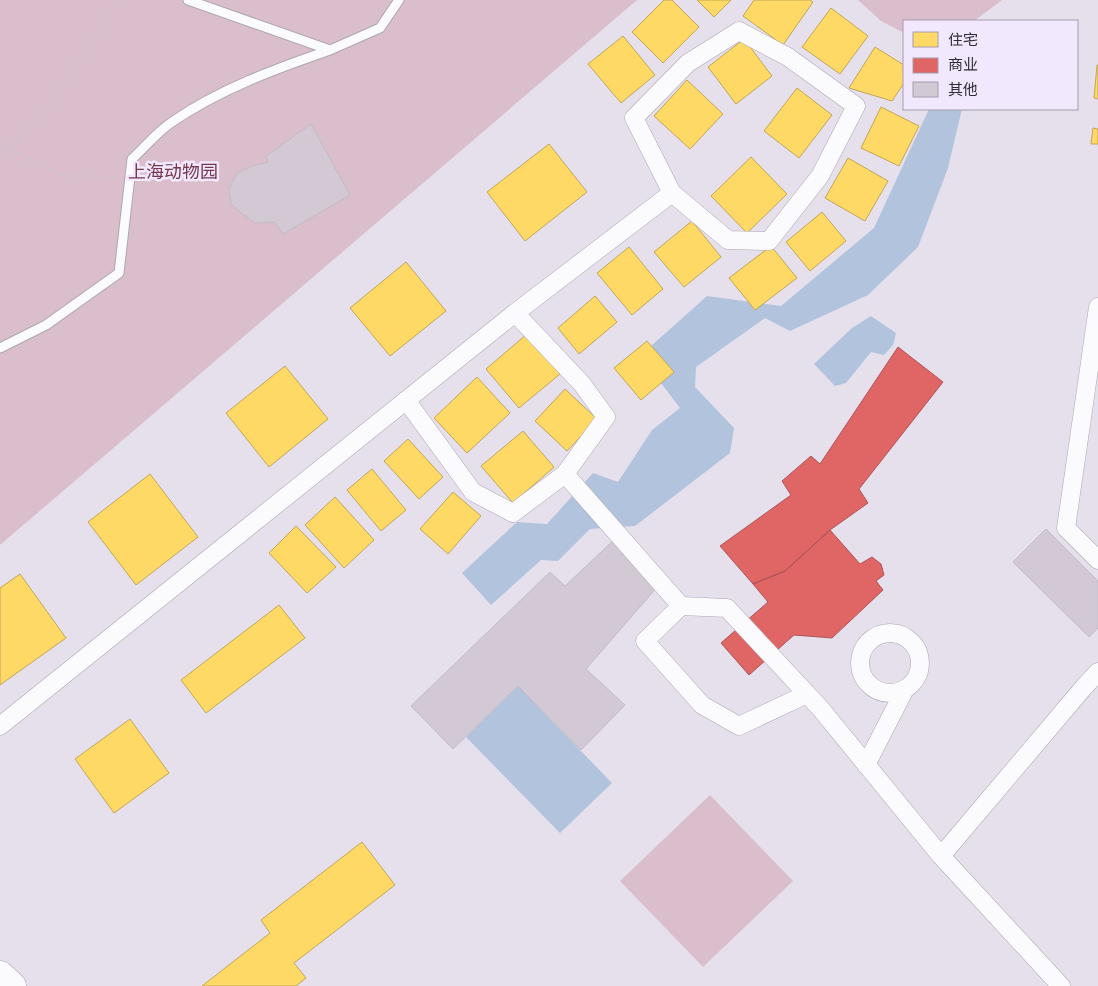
<svg xmlns="http://www.w3.org/2000/svg" width="1098" height="986" viewBox="0 0 1098 986" font-family="Arial,'Noto Sans SC',sans-serif">
  <rect width="100%" height="100%" fill="#e6e0ed"/>
  <path fill="#dabecb" d="M0 0H637L0 545Z
    M858 0H1002L974 21H904V33L881 21Z
    M710 795 793 881 703 967 620 881Z"/>
  <path fill="#b2c3de" d="M929 109H962L948 168 918 247 868 295 790 331 765 318 696 367 695 387 734 428 730 453 635 526 590 529 558 561 541 560 491 605 462 573 517 522 547 524 593 473 618 482 652 430 680 408 661 383 673 372 651 346 707 296 781 306 874 228Z
    M871 316 896 333 893 345 884 355 871 352 846 383 835 386 814 364 852 328Z
    M518 686 612 783 560 833 466 737Z"/>
  <path fill="#ffd966" stroke="#c1a557" d="M664 0H672L699 27 663 63 632 32Z
    M697 0H731L714 17Z
    M754 0H810L813 2 783 45 743 16Z
    M831 8 868 36 840 74 802 47Z
    M623 36 655 75 621 103 588 64Z
    M744 39 772 76 736 104 708 67Z
    M875 47 904 65V83L892 101 849 88Z
    M1097 65H1098V99L1094 98Z
    M687 80 723 114 690 149 654 116Z
    M797 88 832 115 799 158 764 131Z
    M881 107 919 126 899 166 861 148Z
    M1093 128 1098 129V144H1091Z
    M549 144 587 192 525 241 487 192Z
    M751 157 787 194 747 233 711 196Z
    M848 158 888 181 865 221 825 198Z
    M822 212 846 241 810 271 786 242Z
    M692 221 721 257 684 287 654 252Z
    M771 246 797 278 755 310 729 278Z
    M629 247 663 289 632 315 597 273Z
    M406 262 446 311 390 356 350 308Z
    M595 296 617 322 579 354 558 328Z
    M527 334 560 374 519 408 486 369Z
    M647 341 674 372 641 400 614 368Z
    M285 366 328 419 269 467 226 413Z
    M477 377 510 413 467 453 434 418Z
    M565 389 597 419 567 451 535 421Z
    M523 431 554 467 513 503 481 466Z
    M408 439 443 477 419 499 384 461Z
    M372 469 406 510 381 531 347 490Z
    M150 474 198 537 136 585 88 522Z
    M453 492 481 516 448 554 420 529Z
    M335 497 374 540 344 568 305 525Z
    M296 526 336 567 307 593 269 553Z
    M20 574 66 638 0 685V588Z
    M279 605 305 638 206 713 181 680Z
    M130 719 169 773 114 813 75 759Z
    M362 842 395 885 294 963 306 978 296 986H202L270 933 261 920Z"/>
  <path fill="#e06666" stroke="#ab5457" d="M898 347 943 382 859 489 868 503 830 530 785 571 753 584 720 546 791 495 782 481 811 456 820 464Z
    M830 530 860 564 872 557 881 564 884 575 876 581 883 590 832 638 794 635 749 675 721 643 768 602 753 584 785 571Z"/>
  <path fill="#d2c9d4" stroke="#c2bbc4" d="M311 124 350 195 283 234 275 222 255 223 240 212 231 204 229 189 237 173 252 166 268 162 266 156Z
    M1046 529 1098 581V628L1089 637 1013 562Z
    M617 537 658 586 586 669 625 705 581 750 518 686 453 749 411 706 550 572 565 586Z"/>
  <g fill="none" stroke-linecap="round" stroke-linejoin="round">
    <defs>
      <path id="service" d="M188 0 330 50 380 28 399 0
        M0 348 46 325 119 273 132 159C145 147 157 132 172 122 220 89 275 69 330 50"/>
      <path id="minor" d="M739 31 788 57 856 106 820 176 769 241 728 240 672 193 634 118 688 63Z
        M1098 307 1066 528 1098 560
        M406 400 473 492 513 513 565 474 606 417 582 384 515 313
        M565 474 681 606 727 608 820 708 941 856
        M681 606 645 641 702 705 739 726 807 694
        M860 663a30 30 0 1 1 60 0a30 30 0 1 1-60 0Z
        M0 726 515 313 672 193
        M866 765 904 691
        M1061 986 941 856 1084 687 1098 672"/>
      <path id="motorway" d="M0 975 12 986"/>
    </defs>
    <use href="#service" stroke="#aca7b2" stroke-width="11"/>
    <use href="#minor" stroke="#aca7b2" stroke-width="19"/>
    <use href="#motorway" stroke="#aca7b2" stroke-width="29"/>
    <path stroke="#c7c5c9" stroke-width="3" stroke-dasharray="1 4" stroke-linecap="butt" d="M9 148 60 175 116 178
      M0 153C42 128 67 78 92 38 100 25 110 12 118 0"/>
    <use href="#service" stroke="#fbfafc" stroke-width="9"/>
    <use href="#minor" stroke="#fbfafc" stroke-width="18"/>
    <use href="#motorway" stroke="#fbfafc" stroke-width="28"/>
  </g>
  <g text-anchor="middle" stroke-width="5" stroke-linejoin="round" paint-order="stroke">
    <g font-size="18" fill="#74384a" stroke="#f2e8fd">
      <text x="173" y="178">上海动物园</text>
    </g>
  </g>
  <rect x="903" y="20" width="175" height="90" fill="#f2e8fd" stroke="#a49cad"/>
  <rect x="913" y="32" width="25" height="15" fill="#ffd966" stroke="#a49cad"/>
  <text x="948" y="45" font-size="15" fill="#302b34">住宅</text>
  <rect x="913" y="58" width="25" height="15" fill="#e06666" stroke="#a49cad"/>
  <text x="948" y="70" font-size="15" fill="#302b34">商业</text>
  <rect x="913" y="82" width="25" height="15" fill="#d2c9d4" stroke="#a49cad"/>
  <text x="948" y="95" font-size="15" fill="#302b34">其他</text>
</svg>
